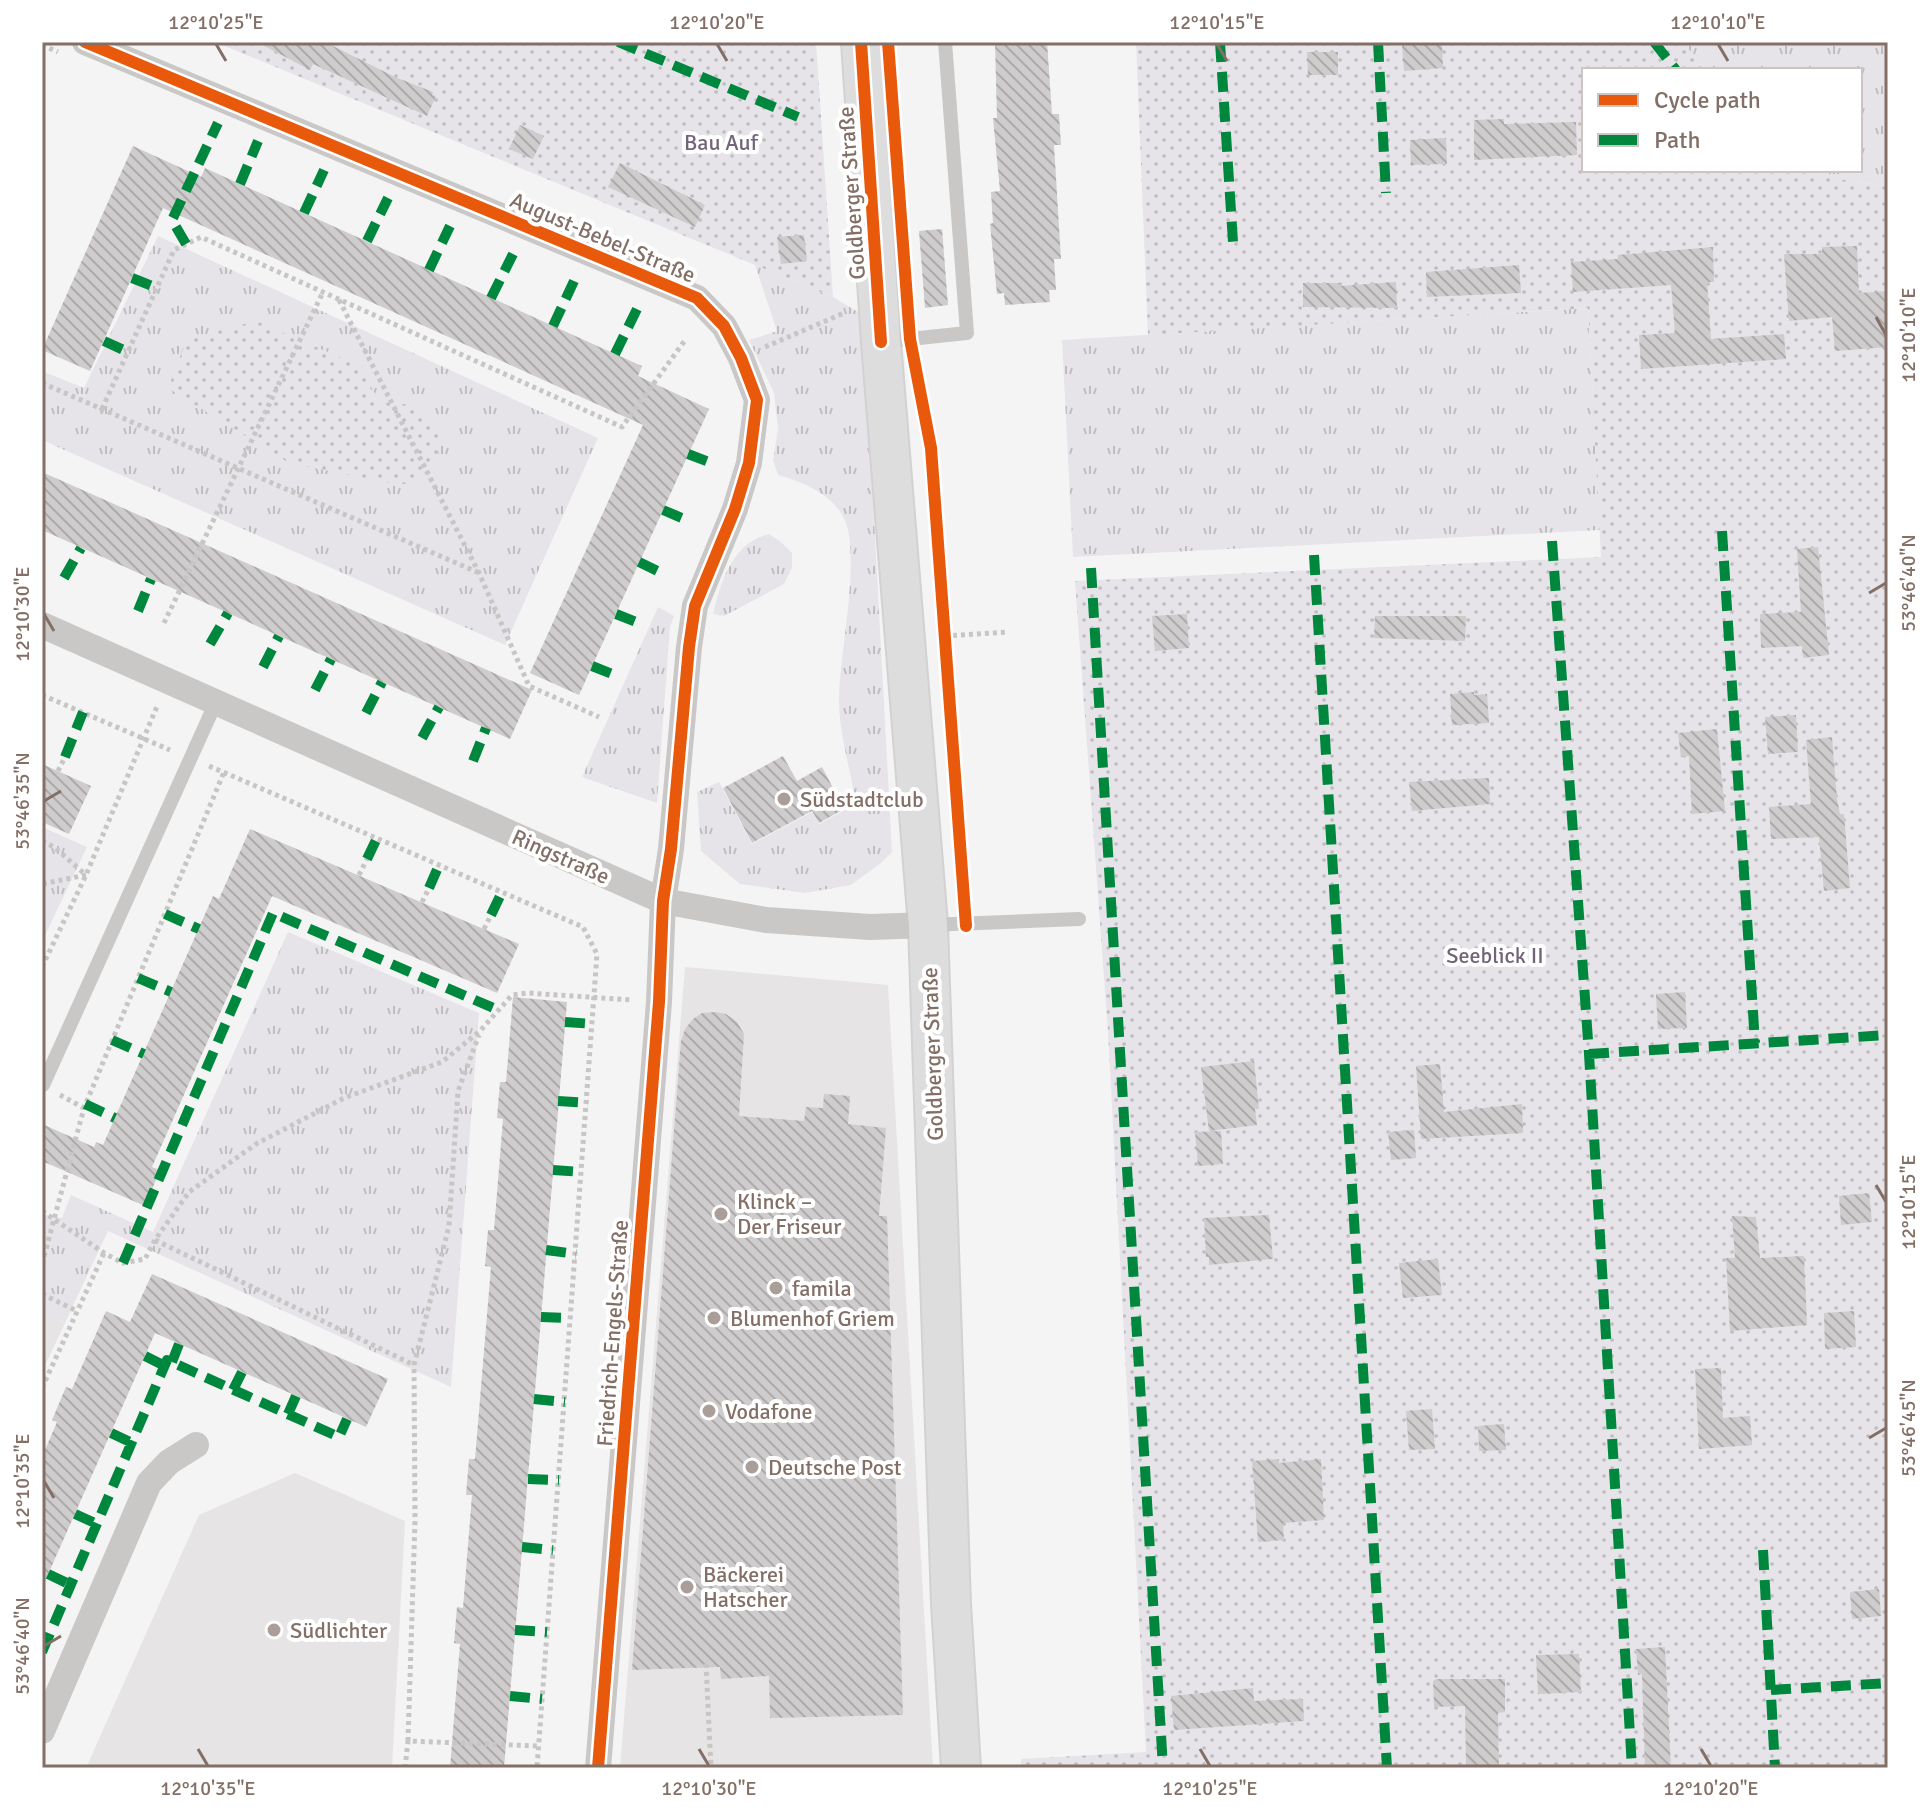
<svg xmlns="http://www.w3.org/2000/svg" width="1930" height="1810" viewBox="0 0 1930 1810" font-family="Signika,sans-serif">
  <defs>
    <pattern id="grass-tufts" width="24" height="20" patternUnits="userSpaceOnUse" patternTransform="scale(2)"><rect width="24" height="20" fill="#e6e4e9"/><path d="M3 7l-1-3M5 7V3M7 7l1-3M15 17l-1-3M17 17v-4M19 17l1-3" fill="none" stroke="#c0bdc1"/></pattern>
    <pattern id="park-dots" width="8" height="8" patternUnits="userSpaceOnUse" patternTransform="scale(2)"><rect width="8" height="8" fill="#e6e4e9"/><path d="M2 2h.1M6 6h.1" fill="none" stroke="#c0bdc1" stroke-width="1.8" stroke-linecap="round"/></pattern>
    <pattern id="building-back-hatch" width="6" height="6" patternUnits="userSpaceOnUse" patternTransform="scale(2)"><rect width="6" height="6" fill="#cecccc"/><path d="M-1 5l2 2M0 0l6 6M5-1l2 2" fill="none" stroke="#adaaa9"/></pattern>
  </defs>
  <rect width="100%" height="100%" fill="#f4f4f5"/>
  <path fill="#e6e4e5" d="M685 967 888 985 933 1768H620Z
    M42 1312 65 1323 42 1372Z
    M295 1473 405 1521 392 1768H86L199 1515Z"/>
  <path fill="url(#grass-tufts)" d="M1682 42H1888V186L1816 176 1817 170H1860V70H1707Z
    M158 236 598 438 505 645 42 440V371L84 388Z
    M755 265 833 297 863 315 892 852 881 863 851 885 805 893 740 884 701 851 697 792 719 782 752 844 812 812 819 824 856 804C851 772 839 733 839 701 839 654 860 565 846 523 836 496 804 482 778 475L773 460 778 429 774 393 749 340 777 331Z
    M1588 308 1600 530 1073 557 1062 340Z
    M769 534 781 542 792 553V568L784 584 724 616 713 614C721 581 732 543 769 534Z
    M658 607 674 616 670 627 657 803 582 777Z
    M42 827 87 847 42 942Z
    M288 932 479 1013 451 1387 108 1231 65 1323 42 1312V1214L62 1218 71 1195 153 1232Z"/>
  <path fill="url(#park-dots)" d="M215 42H816L833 297 755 265Z
    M1136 42H1682L1707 70H1584V170H1817V176L1888 186V1768H1021V1759L1146 1752 1108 1032 1075 581 1601 557 1588 308 1148 335Z
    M256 321 358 365 380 402 413 405 442 430 436 464 415 481 400 485 289 463 168 388 187 339Z"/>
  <path fill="url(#building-back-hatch)" d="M257 42H325L395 77 433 92 432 95 436 96 427 116 313 64 310 70Z
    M995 42H1047L1052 114H1059L1061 145H1054L1061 259H1054L1056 290H1049L1050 302 1005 305 1004 293 997 294 990 224 993 223 991 192 1000 191 993 118H997Z
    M1442 43 1443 68 1404 71 1402 45Z
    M1307 52H1338V75H1308Z
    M1504 119V124L1576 122 1577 155 1474 160V120Z
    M520 125 544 136 533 159 509 149Z
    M1446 138 1447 164 1411 165 1410 140Z
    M133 146 201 177 205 168 615 354 642 366 638 376 709 409 579 695 530 673 643 425 163 208 90 371 42 350Z
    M620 163 705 205 695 227 608 187Z
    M942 229 948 305 925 308 919 231Z
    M804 235 807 261 781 264 777 237Z
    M1857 246 1859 293 1888 291V347L1835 351 1832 317 1789 321 1784 254H1822V247Z
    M1713 247 1714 282H1707L1711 339 1784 334 1786 359 1641 369 1639 335 1675 333 1671 285 1573 292 1571 262 1618 259V255Z
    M1519 265 1521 293 1427 297 1426 272Z
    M1396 282 1397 308 1303 307V283H1339V286Z
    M42 472 532 690 510 739 42 530Z
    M1818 547 1829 655 1803 658 1802 646 1761 648 1760 614 1801 612 1797 549Z
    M1187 614 1189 648 1155 651 1152 616Z
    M1375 616H1466L1465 641 1374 638Z
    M1474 692V695L1487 694 1489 723 1452 725 1450 694Z
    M1796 715 1798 752 1768 754 1765 717Z
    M1717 729 1725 811 1692 814 1689 756 1681 757 1678 733Z
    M1832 737 1837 799 1840 814H1844L1850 888 1824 891 1819 837 1771 839 1769 807 1811 804 1806 740Z
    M783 756 797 781 822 767 844 809 819 823 812 811 752 843 723 788Z
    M42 764 91 786 69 834 42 822Z
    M1489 778 1490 804 1412 811 1409 782Z
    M250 829 519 944 497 993 272 896 152 1167 160 1170 145 1206 42 1161V1124L94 1147 96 1142 103 1145 213 896 219 899Z
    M1685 992 1687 1028 1658 1029 1656 994Z
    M513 997 567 1002 504 1768H450L460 1644 454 1643 457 1607 463 1608 472 1495H466L469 1459H475L491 1267 485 1266 488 1230H494L503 1119 497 1118 500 1082H506Z
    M715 1012 726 1014 737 1022 744 1034 739 1116 804 1121 806 1107 823 1108 824 1094 850 1096 848 1124 886 1128 879 1216H887L903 1715 770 1718 769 1676 721 1679 720 1667 632 1670 681 1041 685 1029 693 1019 702 1013Z
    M1254 1061 1259 1109H1255L1257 1125 1209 1131 1201 1067Z
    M1440 1064 1444 1112 1522 1104 1523 1133 1421 1139 1416 1066Z
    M1414 1130 1416 1158 1391 1160 1388 1132Z
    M1221 1131 1223 1164 1198 1166 1195 1132Z
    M1869 1193 1872 1222 1841 1225 1839 1196Z
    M1269 1215 1273 1259 1209 1265V1257H1206L1204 1218Z
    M1732 1216 1756 1217 1760 1258 1804 1256 1807 1325 1730 1331 1726 1258H1735Z
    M1438 1259 1442 1295 1403 1298 1399 1263Z
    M152 1274 388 1379 366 1427 155 1333 42 1588V1457L57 1422 52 1420 66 1387 72 1389 106 1311 130 1322Z
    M1854 1311 1856 1347 1825 1349 1824 1313Z
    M1721 1368 1723 1418 1750 1416 1752 1445 1699 1449 1695 1369Z
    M1432 1409 1435 1449 1409 1450 1406 1411Z
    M1504 1424 1506 1450 1479 1451 1478 1426Z
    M1279 1459V1463L1321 1459 1324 1520 1283 1523 1284 1540 1258 1542 1252 1461Z
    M1879 1589 1881 1616 1852 1619 1850 1592Z
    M1665 1647 1671 1768H1645L1642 1674 1638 1675 1636 1649Z
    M1579 1654 1581 1692 1538 1694 1536 1655Z
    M1436 1679H1505V1712L1498 1713 1499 1768H1466L1465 1706 1434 1707 1433 1681Z
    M1253 1688 1254 1701 1303 1699 1304 1721 1174 1730 1171 1696Z"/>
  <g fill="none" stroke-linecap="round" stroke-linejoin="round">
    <defs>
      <path id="secondary" d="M861 42 881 342 928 925 951 1604 961 1768"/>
    </defs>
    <use href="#secondary" stroke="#d3d1d1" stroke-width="42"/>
    <path stroke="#c7c6c5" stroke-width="5" stroke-dasharray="4 4" stroke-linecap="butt" d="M42 45 58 52
      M339 300 479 573 529 686 599 717
      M765 347 844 313
      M42 383 477 572
      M102 409 174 250 201 237 622 427 686 339
      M924 421 931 448 965 901
      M164 623 323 292
      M945 636 1007 632
      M42 695 170 750
      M209 766 583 927 597 954 537 1768
      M58 771 65 757
      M42 841 54 847 86 875 42 884
      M359 875 367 859
      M422 902 429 888
      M484 929 491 915
      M42 967 86 875 158 704
      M60 1095 84 1108
      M42 1211 104 1253 123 1263 145 1259 155 1240 189 1192 256 1144 344 1098 442 1062 480 1031 512 995 528 993 633 1000
      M155 1240 414 1365
      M42 1264 84 1108 224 772
      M42 1294 77 1311
      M42 1388 104 1253
      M706 1664 711 1768
      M408 1741 415 1520 414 1365 449 1226 458 1091 479 1035
      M405 1768 408 1741 538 1746"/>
    <path stroke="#cac8c7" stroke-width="14" d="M881 342 967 333 945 42
      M928 925 1079 919
      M43 1085 216 702"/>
    <path stroke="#cac8c7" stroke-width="26" d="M85 42 697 298 724 326 741 358 757 400 749 463 735 509 695 606 689 647 671 849 663 901 659 1002 598 1768
      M42 625 663 901 766 920 870 927 928 925
      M42 1731 149 1483 169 1462 196 1445"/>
    <use href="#secondary" stroke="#dedddd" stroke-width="38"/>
    <path stroke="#00873e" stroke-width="10" stroke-dasharray="20 10" stroke-linecap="butt" d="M618 42 798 117
      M1220 42 1233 242
      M1378 42 1386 193
      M1654 42 1676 70
      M1688 173V170
      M240 184 258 141
      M304 213 324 170
      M367 241 388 198
      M186 244 172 220 218 123
      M429 270 450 226
      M132 278 157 288
      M491 298 513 254
      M553 326 574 281
      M104 341 128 352
      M615 354 637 309
      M688 454 714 464
      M663 510 689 521
      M1722 531 1755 1043
      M1552 541 1589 1054 1632 1768
      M1314 555 1387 1768
      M639 562 664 574
      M1091 568 1163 1768
      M64 578 81 548
      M138 611 151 579
      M616 614 641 624
      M210 644 228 613
      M592 666 617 676
      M263 667 279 636
      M315 690 331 659
      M366 713 382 682
      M422 738 439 707
      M65 757 83 712
      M473 761 486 728
      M367 859 377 838
      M429 888 439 865
      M165 914 199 929
      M491 915 502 892
      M138 978 171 992
      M565 1022 594 1024
      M112 1040 144 1054
      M1589 1054 1888 1035
      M558 1101 588 1103
      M85 1104 115 1118
      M553 1170 582 1172
      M546 1250 576 1254
      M123 1263 273 913 498 1010
      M541 1317 571 1318
      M145 1356 165 1366
      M172 1362 179 1344
      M233 1390 242 1372
      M534 1399 565 1402
      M288 1414 296 1396
      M111 1433 132 1443
      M528 1479 559 1480
      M75 1514 97 1524
      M522 1547 553 1550
      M1763 1550 1775 1768
      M48 1574 71 1585
      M515 1630 547 1632
      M42 1652 167 1360 339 1437 347 1419
      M1771 1690 1888 1683
      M510 1696 542 1699"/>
    <defs>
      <path id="cycleway" d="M85 42 697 298 724 326 741 358 757 400 749 463 735 509 695 606 689 647 671 849 663 901 659 1002 598 1768
        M861 42 881 342
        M888 42 910 339 931 448 966 926"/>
    </defs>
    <use href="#cycleway" stroke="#fff" stroke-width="17"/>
    <use href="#cycleway" stroke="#e8590c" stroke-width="12"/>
  </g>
  <path fill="none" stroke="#836f66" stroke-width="3" d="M216 44 226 61M717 44 727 61M1217 44 1227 61M1718 44 1728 61M1876 317 1886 335M1869 593 1886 583M44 614 54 631M44 801 61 791M1876 1185 1886 1202M1869 1438 1886 1428M44 1481 54 1498M44 1646 61 1636M198 1749 208 1766M699 1749 709 1766M1200 1749 1210 1766M1701 1749 1711 1766"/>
  <g fill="#ab9e98" stroke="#fff" stroke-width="3">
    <circle cx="784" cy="799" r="8"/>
    <circle cx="721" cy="1214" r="8"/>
    <circle cx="776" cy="1288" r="8"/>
    <circle cx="714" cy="1318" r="8"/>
    <circle cx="709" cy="1411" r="8"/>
    <circle cx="752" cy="1467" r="8"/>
    <circle cx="687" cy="1587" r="8"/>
    <circle cx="274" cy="1630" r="8"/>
  </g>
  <g text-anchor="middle" stroke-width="8" stroke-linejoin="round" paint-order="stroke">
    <g font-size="22" fill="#73647a" stroke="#fff">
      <text x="721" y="150">Bau Auf</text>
      <text x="1495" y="963">Seeblick II</text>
    </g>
    <g font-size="22" fill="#836f66" stroke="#fff">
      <text transform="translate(851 193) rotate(-94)" y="8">Goldberger Straße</text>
      <text transform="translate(603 237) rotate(23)" y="8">August-Bebel-Straße</text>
      <text transform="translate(561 856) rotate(24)" y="8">Ringstraße</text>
      <text transform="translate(932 1054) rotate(-92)" y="8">Goldberger Straße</text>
      <text transform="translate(612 1333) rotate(-86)" y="8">Friedrich-Engels-Straße</text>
    </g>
    <g font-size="22" fill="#836f66" stroke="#fff" text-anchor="start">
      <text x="800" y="807">Südstadtclub</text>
      <text x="737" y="1209">Klinck –<tspan x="737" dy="25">Der Friseur</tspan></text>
      <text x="792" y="1296">famila</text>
      <text x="730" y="1326">Blumenhof Griem</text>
      <text x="725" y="1419">Vodafone</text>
      <text x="768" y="1475">Deutsche Post</text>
      <text x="703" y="1582">Bäckerei<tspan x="703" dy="25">Hatscher</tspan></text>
      <text x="290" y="1638">Südlichter</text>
    </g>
  </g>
  <rect width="1930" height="1810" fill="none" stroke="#ffffff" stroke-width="88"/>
  <rect x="1582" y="68" width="280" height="104" fill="#ffffff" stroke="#cdc5c2" stroke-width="2"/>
  <rect x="1598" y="94" width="40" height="12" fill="#e8590c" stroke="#cdc5c2" stroke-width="2"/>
  <text x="1654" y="108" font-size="24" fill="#836f66">Cycle path</text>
  <rect x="1598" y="134" width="40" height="12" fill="#00873e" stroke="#cdc5c2" stroke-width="2"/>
  <text x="1654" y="148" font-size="24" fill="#836f66">Path</text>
  <rect x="44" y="44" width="1842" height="1722" fill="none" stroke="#836f66" stroke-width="3"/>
  <g font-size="20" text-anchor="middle" fill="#836f66">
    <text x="216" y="29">12°10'25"E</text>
    <text x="717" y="29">12°10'20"E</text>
    <text x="1217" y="29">12°10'15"E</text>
    <text x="1718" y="29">12°10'10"E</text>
    <text transform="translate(1908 335) rotate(-90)" y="7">12°10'10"E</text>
    <text transform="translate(1908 583) rotate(-90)" y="7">53°46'40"N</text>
    <text transform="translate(22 614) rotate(-90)" y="7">12°10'30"E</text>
    <text transform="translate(22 801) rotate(-90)" y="7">53°46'35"N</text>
    <text transform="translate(1908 1202) rotate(-90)" y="7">12°10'15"E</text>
    <text transform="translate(1908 1428) rotate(-90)" y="7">53°46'45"N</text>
    <text transform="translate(22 1481) rotate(-90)" y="7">12°10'35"E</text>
    <text transform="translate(22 1646) rotate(-90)" y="7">53°46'40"N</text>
    <text x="208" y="1795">12°10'35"E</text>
    <text x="709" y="1795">12°10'30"E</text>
    <text x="1210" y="1795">12°10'25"E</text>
    <text x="1711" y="1795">12°10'20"E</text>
  </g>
</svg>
